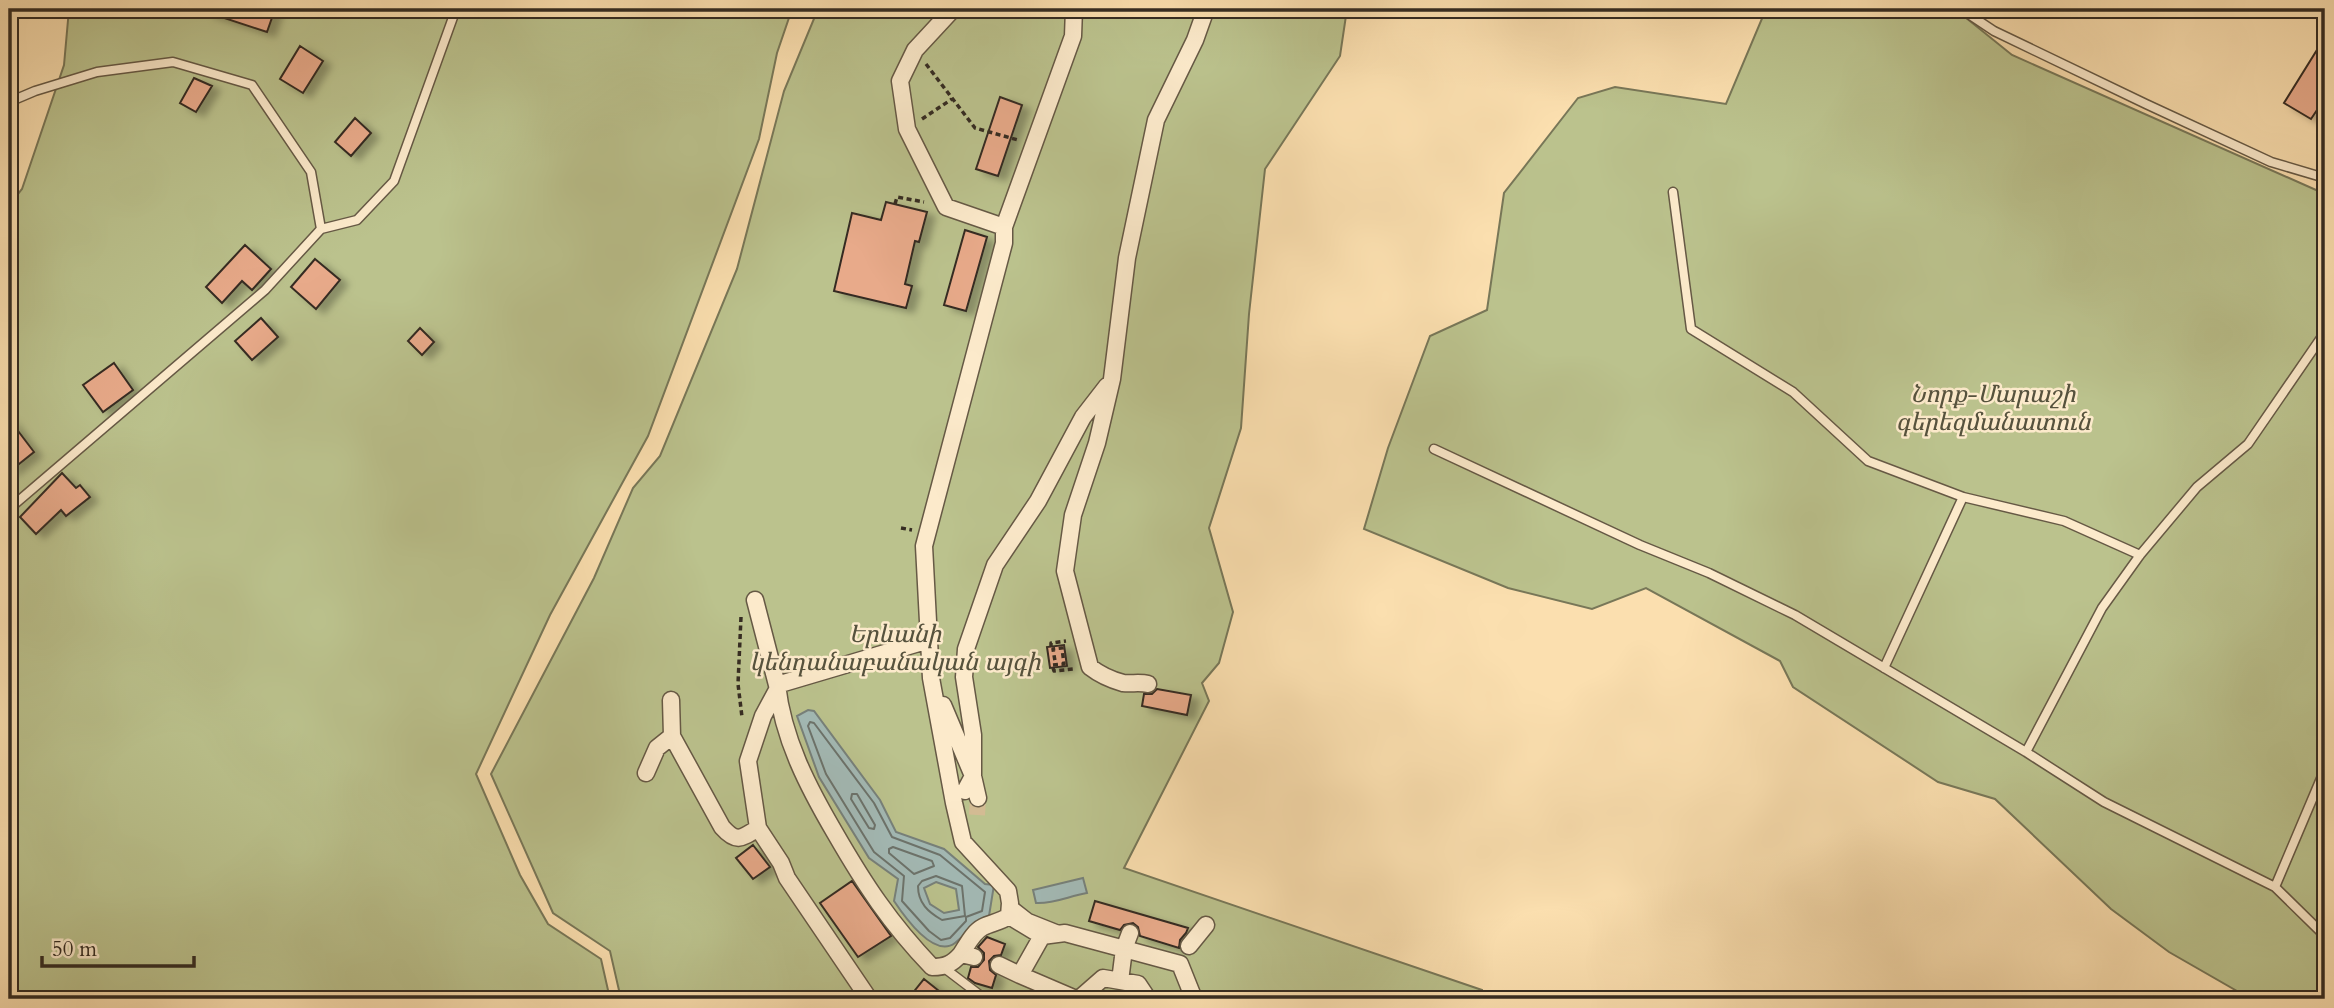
<svg xmlns="http://www.w3.org/2000/svg" width="2334" height="1008" viewBox="0 0 2334 1008" font-family="Cardo,'Noto Serif Armenian',serif">
  <defs>
    <filter id="shadow"><feDropShadow dx="8" dy="4.5" stdDeviation="3.5" flood-color="#0004"/></filter>
  </defs>
  <rect width="100%" height="100%" fill="#fbdfaf"/>
  <filter id="stains"><feTurbulence type="fractalNoise" baseFrequency=".00286" numOctaves="4"/><feColorMatrix values="0 0 0 0 .2 0 0 0 0 .09 0 0 0 0 .02 0 0 0 .5 -.17"/></filter>
  <radialGradient id="worn" r=".72"><stop offset=".6" stop-color="#630" stop-opacity="0"/><stop offset="1" stop-color="#630" stop-opacity=".3"/></radialGradient>
  <path fill="#bbc28d" stroke="#787758" stroke-width="2" d="M69 9H792L777 53 759 139 648 436 550 615 476 774 520 875 548 924 601 959 610 999H9V205L22 189 64 65Z
    M818 9H1347L1340 56 1265 169 1249 314 1241 428 1209 528 1233 612 1219 663 1202 683 1209 701 1124 868 1482 990 1481 999H621L610 951 553 913 491 774 594 578 633 488 660 456 737 269 784 91Z
    M1766 9H1955L2012 55 2325 194V999H2251L2169 952 2111 909 1995 799 1938 782 1793 687 1780 661 1646 588 1592 609 1508 588 1364 529 1388 448 1430 336 1487 310 1504 193 1578 98 1615 87 1726 104Z"/>
  <path fill="#a3bab6" stroke="#77817b" stroke-width="2" fill-rule="evenodd" d="M808 710 814 711 880 800 896 832 944 849 985 884 994 885 989 916C972 923 968 933 955 943 934 959 904 916 894 901L898 879 869 858 819 777 797 716ZM936 882 956 889 959 910 944 913 930 904 924 888Z
    M1083 878 1087 893C1069 896 1054 904 1036 903L1033 890Z
    M1118 990 1124 992 1132 999H1100L1106 993Z"/>
  <g fill="none" stroke-linecap="round" stroke-linejoin="round">
    <path stroke="#6c736c" stroke-width="2" d="M810 722 814 723 874 803 892 837 940 855 985 892 982 911 966 917V921L950 938 941 940 929 931 902 901 904 876 874 852 826 774 808 726Z
      M852 794H857L875 825 874 829 869 828 851 799Z
      M893 847 932 861 934 866 914 874 889 853V849Z
      M936 876 962 886 965 916 942 920C928 912 918 903 918 886L922 881Z"/>
  </g>
  <path fill="#e8aa8a" stroke="#352c22" stroke-width="2" filter="url(#shadow)" d="M206 9H275L267 32 206 12Z
    M2325 37V98L2311 119 2284 103Z
    M300 46 323 61 303 93 280 79Z
    M194 78 212 86 196 112 180 103Z
    M1000 97 1022 105 998 176 976 169Z
    M355 118 371 133 351 156 335 142Z
    M886 202 927 212 919 242 915 241 905 284 912 286 906 308 834 291 852 213 881 220Z
    M965 230 987 237 966 311 944 305Z
    M245 245 271 269 252 290 242 281 222 303 206 287Z
    M315 259 340 280 316 309 291 287Z
    M261 318 278 337 252 360 235 341Z
    M420 328 434 342 422 355 408 341Z
    M114 363 133 390 103 412 83 385Z
    M9 419 34 452 9 472Z
    M62 473 76 488 80 485 90 497 66 516 61 510 36 534 20 517Z
    M1064 645 1067 666 1050 668 1047 647Z
    M1157 689 1191 695 1187 715 1142 706 1144 694H1152Z
    M753 845 770 867 753 879 736 858Z
    M852 881 891 936 858 957 820 903Z
    M1095 901 1188 928 1186 933 1180 940 1179 948 1140 936 1138 927 1133 923 1124 925 1120 930 1089 921Z
    M987 937 1005 944 1001 955 994 956 989 961 990 970 996 975 992 988 975 983 968 978 971 967H978L984 960V953L978 947Z
    M924 979 949 999H908Z"/>
  <g fill="none" stroke-linecap="round" stroke-linejoin="round">
    <path stroke="#d3bb93" stroke-width="16" stroke-dasharray="16 8" stroke-linecap="butt" d="M977 815 978 798"/>
    <defs>
      <path id="lane" d="M1961 9 1994 31 2146 104 2271 162 2325 178
        M9 102 35 91 97 72 173 62 252 85 311 172 321 229 265 290 9 509
        M1673 192 1691 329 1793 392 1868 461 1963 497 2064 521 2140 555
        M321 229 357 220 394 181 456 9
        M1434 449 1640 545 1709 573 1795 615 2026 752 2104 802 2275 887 2325 936
        M1884 668 1963 497
        M2026 752 2102 608 2140 555 2197 487 2248 444 2325 332
        M2275 887 2325 769
        M1010 903 1029 918 1059 930
        M943 967 985 999"/>
      <path id="street" d="M953 9 915 50 900 81 907 129 946 207 1004 227
        M755 600 777 685
        M929 640 777 685C783 739 808 787 835 833 865 885 890 923 932 967 946 967 952 964 961 954L974 957
        M1148 684C1140 682 1131 684 1123 683 1112 680 1099 674 1090 667L1065 571 1073 515 1097 443 1112 379 1127 258 1156 120 1195 40 1206 9
        M777 690 763 716 748 761 758 828 781 863 787 878 869 999
        M671 700 672 736 722 827C736 843 741 839 758 828
        M943 705 973 776 978 798
        M646 773 657 748 672 736
        M965 791 973 776V735L964 677 966 649 995 565 1038 501 1083 417 1107 386
        M1009 916 1042 936 1065 933 1180 964 1194 999
        M1189 946 1206 925
        M961 954C967 945 973 932 983 927 991 923 1000 922 1009 916L1010 903 1008 891 963 842 954 803 931 678 924 546 1004 243V227L1073 36 1074 9
        M999 965 1020 975 1042 936
        M1020 975 1076 999
        M1120 981 1124 949 1130 933
        M1079 999 1103 978 1138 984 1148 999"/>
    </defs>
    <use href="#lane" stroke="#665945" stroke-width="11"/>
    <use href="#street" stroke="#665945" stroke-width="19"/>
    <path stroke="#352c22" stroke-width="3.5" stroke-dasharray="5 3.5" stroke-linecap="butt" d="M926 64 975 128 1018 140
      M922 119 952 99
      M895 204 897 197 924 202
      M901 528 912 530
      M741 617 738 684 742 717
      M1051 647V643L1066 641
      M1053 665 1064 664 1062 648 1053 649 1055 661
      M1053 668 1054 671 1073 669"/>
    <use href="#lane" stroke="#fceacb" stroke-width="8"/>
    <use href="#street" stroke="#fceacb" stroke-width="16"/>
  </g>
  <g text-anchor="middle" stroke-width="5" stroke-linejoin="round" paint-order="stroke">
    <g font-size="24" font-style="italic" fill="#56523d" stroke="#fceacb">
      <text x="1993" y="402">Նորք-Մարաշի<tspan x="1993" dy="28">գերեզմանատուն</tspan></text>
      <text x="895" y="642">Երևանի<tspan x="895" dy="28">կենդանաբանական այգի</tspan></text>
    </g>
  </g>
  <rect width="2334" height="1008" fill="none" stroke="#fbdfaf" stroke-width="35"/>
  <rect x="10" y="10" width="2313" height="987" fill="none" stroke="#352c22" stroke-width="3.5"/>
  <rect x="18" y="18" width="2299" height="973" fill="none" stroke="#352c22" stroke-width="2"/>
  <path d="M42 956v10h152v-10" fill="none" stroke="#352c22" stroke-width="3.5"/>
  <text x="52" y="956" font-size="21" fill="#352c22" stroke="#fceacb" stroke-width="5" paint-order="stroke">50 m</text>
  <rect width="100%" height="100%" filter="url(#stains)"/>
  <rect width="100%" height="100%" fill="url(#worn)"/>
</svg>
